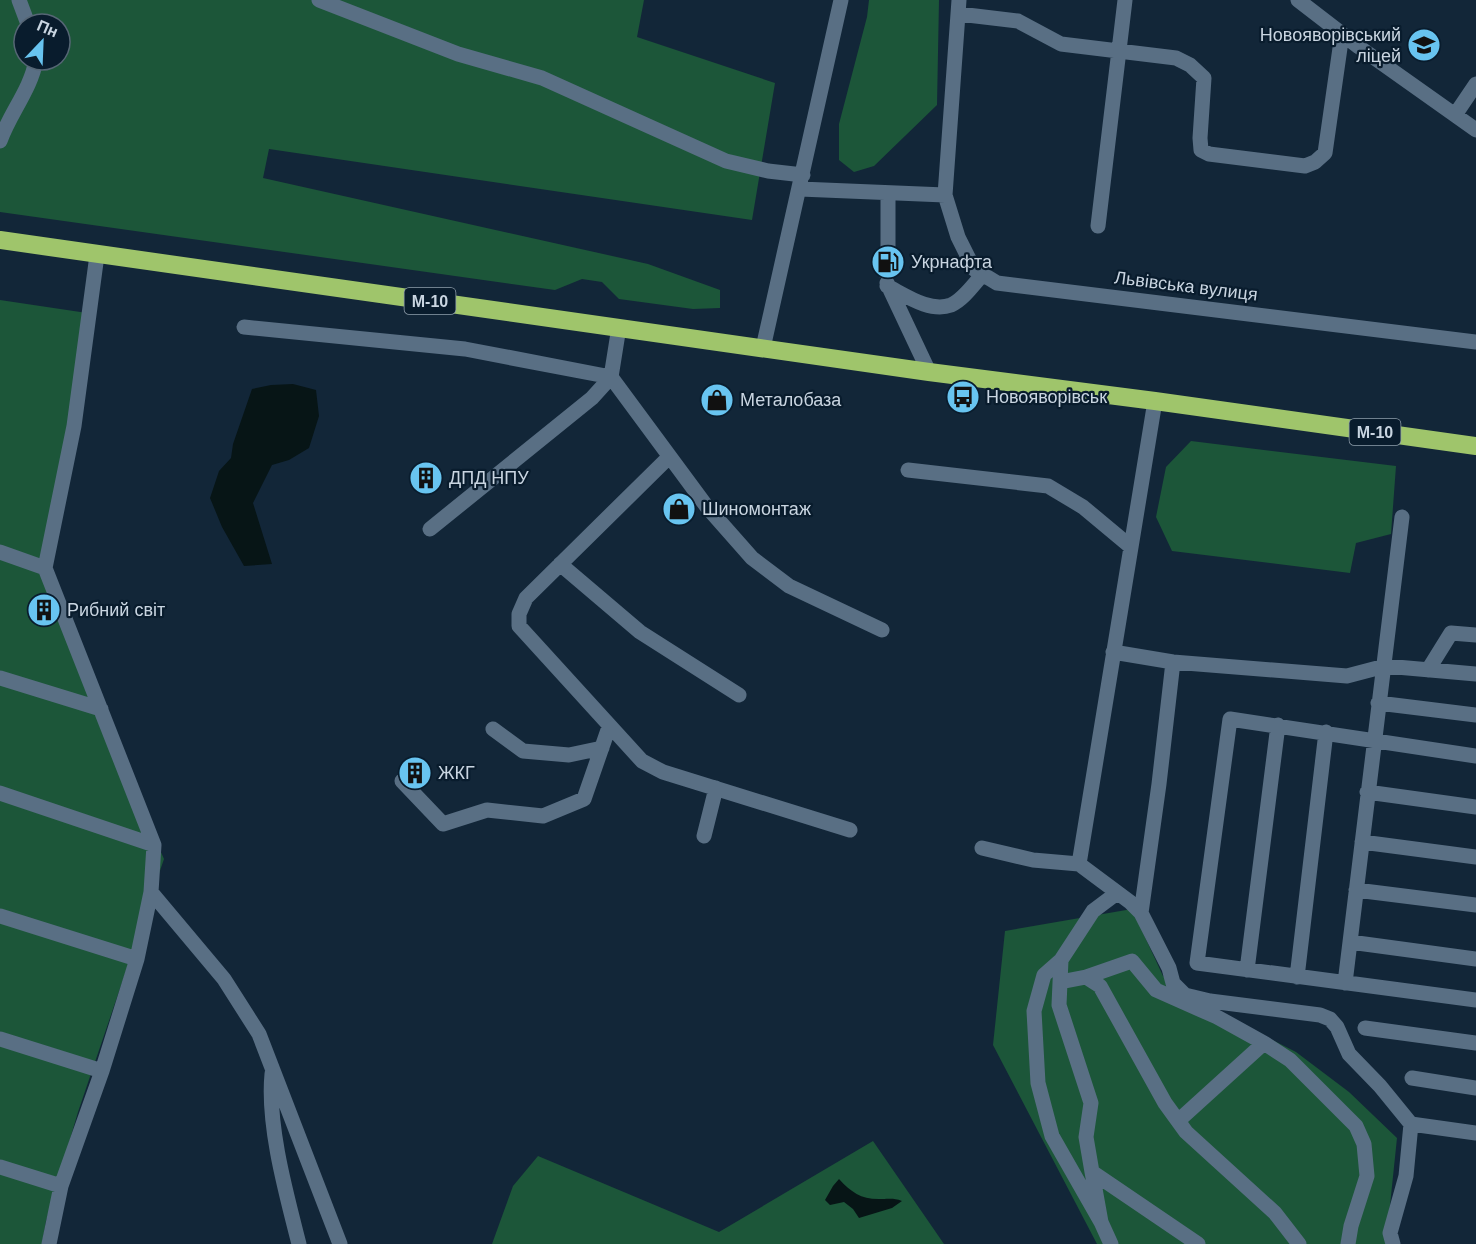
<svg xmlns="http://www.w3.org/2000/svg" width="1476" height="1244" viewBox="0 0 1476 1244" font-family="Helvetica,sans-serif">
  <rect width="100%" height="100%" fill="#122638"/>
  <path fill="#1c5639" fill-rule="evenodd" d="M0 0H644L637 37 775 83 752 220 269 149 263 178 648 264 720 290V308L693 309 619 299 602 282 582 279 555 290 0 212ZM24 24H60V60H24Z
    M869 0H939L937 105 874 166 854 172 839 160V124L867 17Z
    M0 300 87 313 43 581 164 859 78 1112 46 1221 42 1244H0Z
    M1191 441 1396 466 1391 534 1356 543 1350 573 1172 551 1156 517 1166 467Z
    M1132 909 1163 976 1214 1010 1296 1052 1349 1092 1397 1138 1387 1234 1389 1244H1097L993 1045 1005 931Z
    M873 1141 944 1244H492L513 1186 538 1156 719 1232Z"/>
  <path fill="#071516" d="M293 384 316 390 319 416 309 448 289 460 272 465 253 503 272 564 244 566 222 527 210 498 219 471 231 458 233 444 252 389 271 385Z
    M839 1179C852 1193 862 1200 882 1199 890 1199 894 1198 902 1201L892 1208 859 1218 853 1209 844 1202 830 1205 825 1200 833 1186Z"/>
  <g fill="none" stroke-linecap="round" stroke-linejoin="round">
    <path stroke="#2d4051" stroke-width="15" stroke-dasharray="15 8" stroke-linecap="butt" d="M887 278 888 246"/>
    <path stroke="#596f84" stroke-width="15" d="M19 0 28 24
      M319 0 458 54 542 78 726 161 768 171 803 175
      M959 0 945 195 958 237 974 269 997 283 1476 342
      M1298 0 1359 47 1476 130
      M959 14 1018 21 1061 44 1176 58 1190 65 1204 78 1200 138 1201 150 1209 154 1305 166 1315 162 1325 153 1342 34
      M1455 115 1476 84
      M0 141C10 113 31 89 36 60
      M800 189 945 195
      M1098 226 1125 0
      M888 246V193
      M887 283 929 372
      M887 286C905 295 930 313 951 305 963 300 974 284 983 274
      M244 327 465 349 611 377
      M619 327 611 377 707 507 752 558 789 586 882 630
      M763 348 841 0
      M1155 401 1079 864 1130 902 1141 913 1169 968 1173 983 1185 995 1210 1001 1320 1015 1330 1019 1337 1027 1349 1054 1380 1086 1411 1124 1406 1176 1390 1233 1393 1244
      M669 457 526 598 519 614V626L642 761 663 772 850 830
      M908 470 1048 486 1083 507 1131 547
      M430 529 592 398 611 377
      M0 552 45 568
      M560 564 640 632 739 695
      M1113 652 1173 662 1347 676 1385 666 1476 674
      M1428 670 1451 633 1476 635
      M0 678 101 709
      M1378 703 1476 715
      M493 729 523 751 569 755 602 748
      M1476 756 1230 719 1197 963 1476 1000
      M402 781 443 824 487 810 543 816 584 799 609 727
      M1367 792 1476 807
      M0 793 154 845
      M704 836 716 788
      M1362 842 1476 857
      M982 848 1033 860 1079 864
      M1356 890 1476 905
      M151 892 224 979 259 1034 340 1244
      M1117 893 1093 911 1061 960 1059 1005 1091 1103 1086 1137 1092 1172 1198 1244
      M1141 913 1159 784 1173 662
      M0 916 137 959
      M1350 942 1476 959
      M1061 960 1044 975 1034 1011 1038 1083 1052 1136 1101 1222
      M1247 970 1278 725
      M1086 977 1132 961 1156 990 1217 1017 1264 1043 1290 1060 1356 1126 1364 1144 1367 1176 1351 1226 1348 1244
      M1297 977 1326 732
      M1060 982 1086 977 1100 986 1165 1103 1186 1132 1275 1213 1299 1244
      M1345 983 1402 517
      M1365 1028 1476 1043
      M0 1039 102 1071
      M272 1074C267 1125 286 1193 299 1244
      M1412 1078 1476 1088
      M1178 1121 1264 1043
      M1411 1124 1476 1133
      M0 1167 61 1186
      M1092 1172 1101 1222 1111 1244
      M49 1244 61 1186 102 1071 137 959 151 892 154 845 45 568 74 426 97 255"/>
    <path stroke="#9fc56b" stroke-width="18" d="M0 240 929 372 1155 401 1476 446"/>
  </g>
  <defs>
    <symbol id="school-disc" viewBox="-11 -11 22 22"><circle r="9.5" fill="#68c4f0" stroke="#091c2d"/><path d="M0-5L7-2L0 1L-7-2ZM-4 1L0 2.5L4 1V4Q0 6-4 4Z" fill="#111"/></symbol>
    <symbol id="fuel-disc" viewBox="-11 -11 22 22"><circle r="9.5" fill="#68c4f0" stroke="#091c2d"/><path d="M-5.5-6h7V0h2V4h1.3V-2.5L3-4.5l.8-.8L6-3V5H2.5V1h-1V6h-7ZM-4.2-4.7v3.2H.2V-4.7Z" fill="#111"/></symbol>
    <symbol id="bus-disc" viewBox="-11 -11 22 22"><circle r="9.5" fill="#68c4f0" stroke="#091c2d"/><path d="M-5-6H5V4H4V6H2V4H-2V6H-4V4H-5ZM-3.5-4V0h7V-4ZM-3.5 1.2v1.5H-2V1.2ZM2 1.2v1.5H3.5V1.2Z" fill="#111"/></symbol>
    <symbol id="shop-disc" viewBox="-11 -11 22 22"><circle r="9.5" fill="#68c4f0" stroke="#091c2d"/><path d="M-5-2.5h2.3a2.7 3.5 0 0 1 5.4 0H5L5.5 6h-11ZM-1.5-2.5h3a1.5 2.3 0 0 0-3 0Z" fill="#111"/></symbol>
    <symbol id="building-disc" viewBox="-11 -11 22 22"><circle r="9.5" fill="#68c4f0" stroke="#091c2d"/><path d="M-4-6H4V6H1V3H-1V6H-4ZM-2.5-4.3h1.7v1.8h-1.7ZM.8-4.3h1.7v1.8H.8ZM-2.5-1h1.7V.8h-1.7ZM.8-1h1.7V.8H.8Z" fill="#111"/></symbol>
  </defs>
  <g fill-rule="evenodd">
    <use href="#school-disc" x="1405" y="26" width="38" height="38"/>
    <use href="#fuel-disc" x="869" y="243" width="38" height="38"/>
    <use href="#bus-disc" x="944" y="378" width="38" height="38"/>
    <use href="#shop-disc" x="698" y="381" width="38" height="38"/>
    <use href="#building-disc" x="407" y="459" width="38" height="38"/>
    <use href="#shop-disc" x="660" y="490" width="38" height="38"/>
    <use href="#building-disc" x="25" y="591" width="38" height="38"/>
    <use href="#building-disc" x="396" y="754" width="38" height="38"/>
  </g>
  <g text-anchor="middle" stroke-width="4.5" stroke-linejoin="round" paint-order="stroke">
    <g fill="#091c2d" stroke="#8f9eab" stroke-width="1.5">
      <rect x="404.5" y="288" width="51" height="26" rx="4.5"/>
      <rect x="1349.5" y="419" width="51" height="26" rx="4.5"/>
    </g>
    <g font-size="16" font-weight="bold" fill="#c9d5e1">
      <text x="430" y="307">М-10</text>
      <text x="1375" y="438">М-10</text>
    </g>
    <g font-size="18" fill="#c9d5e1" stroke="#091c2d" text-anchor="start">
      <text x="1401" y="41" text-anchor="end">Новояворівський<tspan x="1401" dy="21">ліцей</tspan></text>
      <text x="911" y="268">Укрнафта</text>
      <text x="986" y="403">Новояворівськ</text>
      <text x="740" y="406">Металобаза</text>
      <text x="449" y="484">ДПД НПУ</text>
      <text x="702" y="515">Шиномонтаж</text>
      <text x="67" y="616">Рибний світ</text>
      <text x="438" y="779">ЖКГ</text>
    </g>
    <g font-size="18" fill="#c9d5e1" stroke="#091c2d">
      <text transform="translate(1186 286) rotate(7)" y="6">Львівська вулиця</text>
    </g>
  </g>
  <g transform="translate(42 42) rotate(23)"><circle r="28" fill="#091c2d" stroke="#566675" stroke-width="1.5"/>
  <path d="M0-4.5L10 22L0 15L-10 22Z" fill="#68c4f0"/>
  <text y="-9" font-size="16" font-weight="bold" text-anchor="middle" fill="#c9d5e1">Пн</text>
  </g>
</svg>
